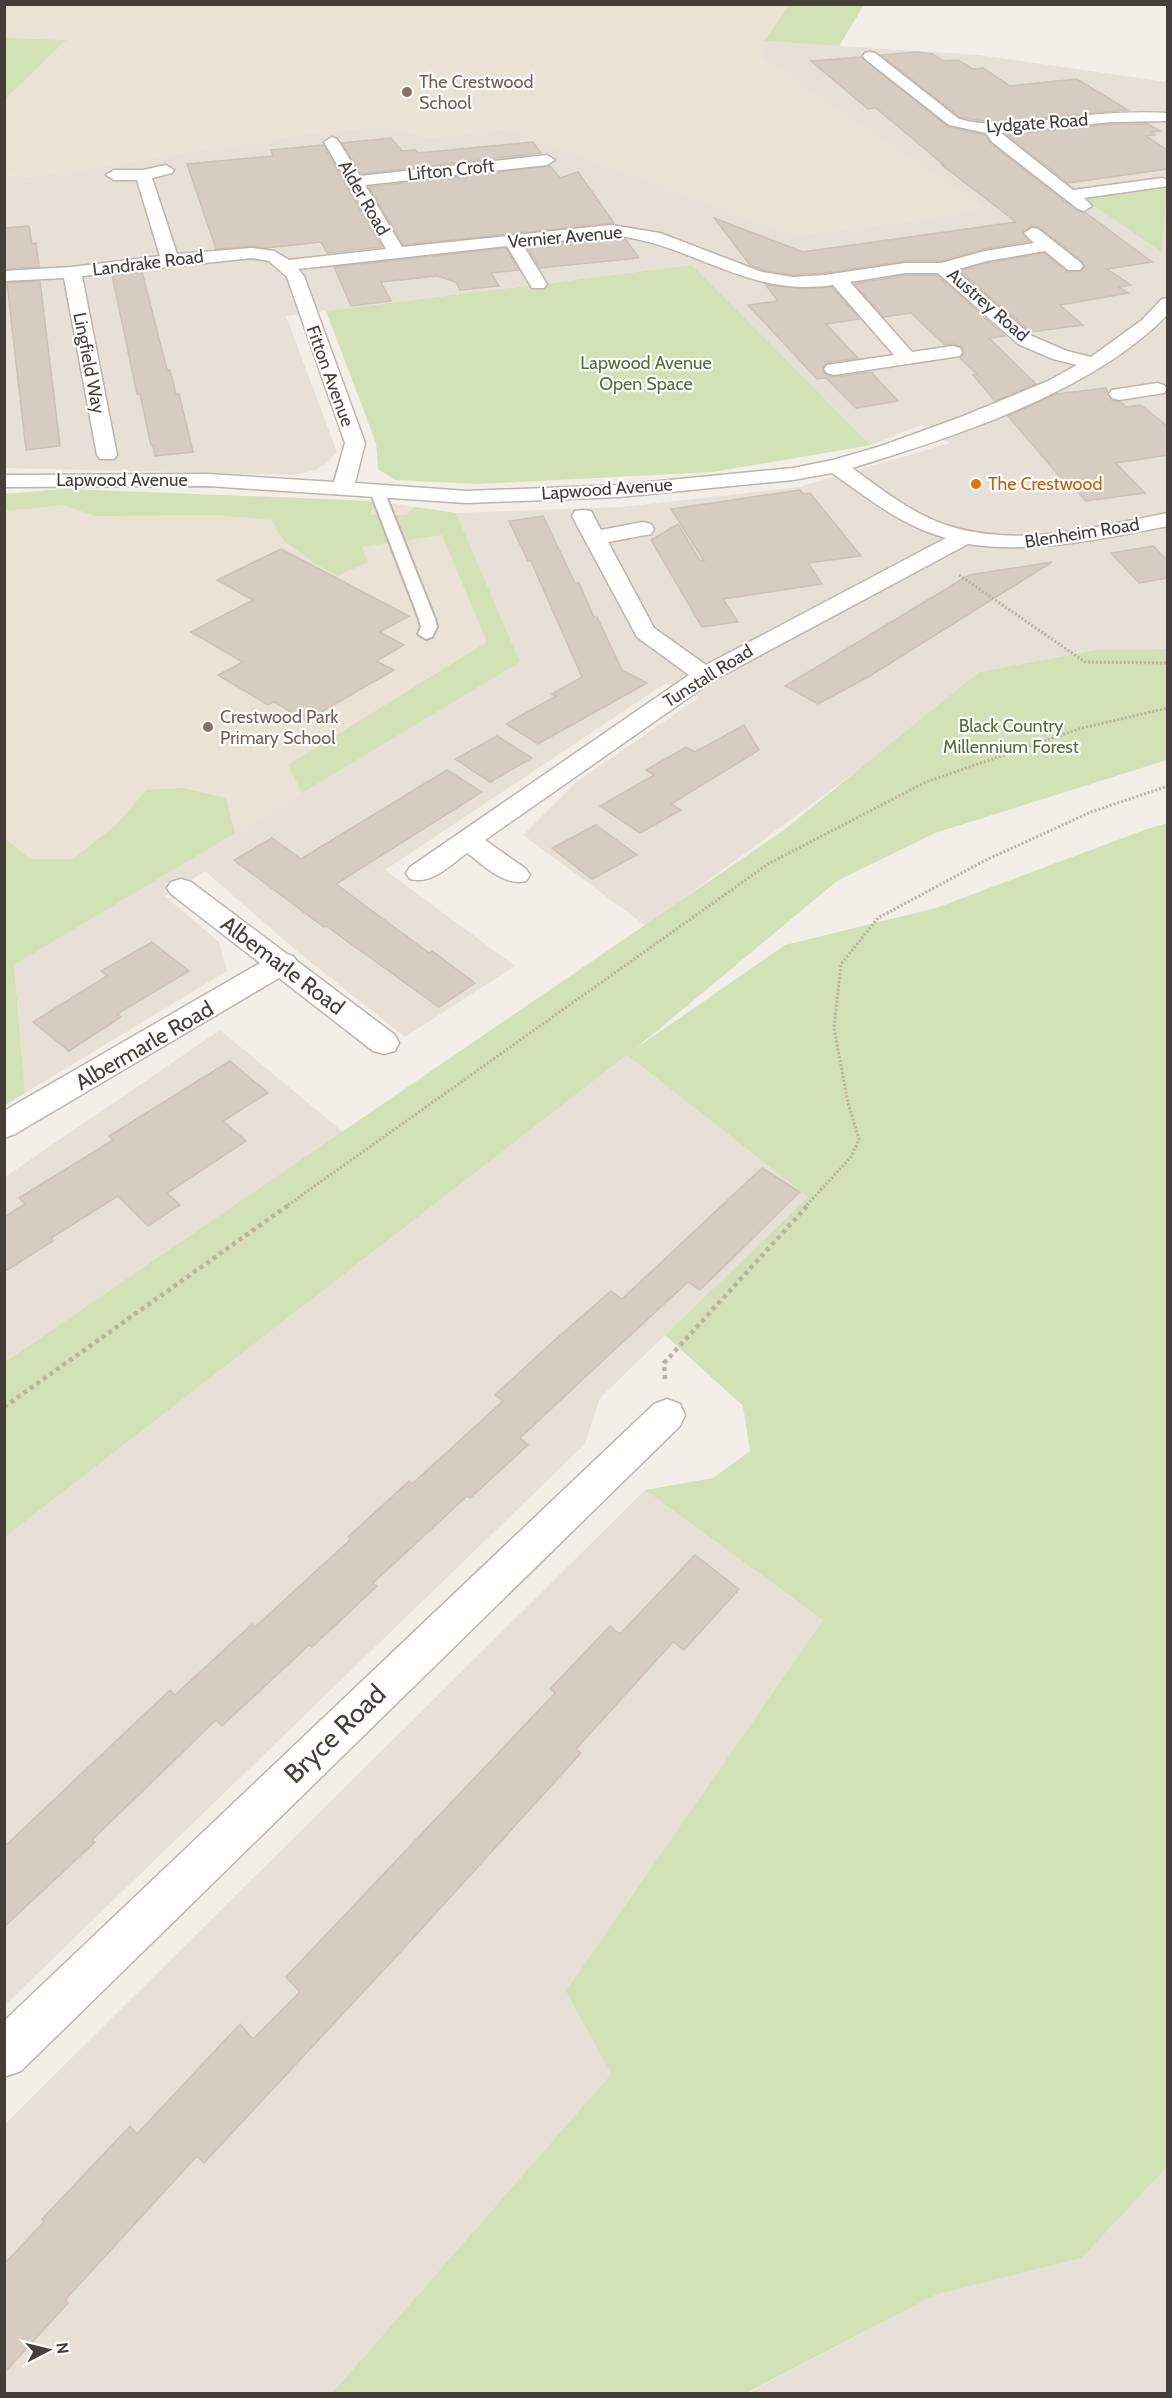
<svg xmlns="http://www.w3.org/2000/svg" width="1172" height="2398" viewBox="0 0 1172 2398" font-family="Cabin,sans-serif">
  <rect width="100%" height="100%" fill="#f2efe9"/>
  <path fill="#e6e0d7" d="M764 41 979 55 1167 82V649L1095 650 979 672 877 756 646 926 523 835 575 783 698 698 666 683 385 870 515 966 405 1037 298 952 205 871 165 896 219 942 227 971 25 1093 14 965 520 662 456 513 622 507 799 487 950 443 921 425 871 445 692 265 286 316 337 452 327 463 316 470 294 475 5 468 4 175 31 177 301 134 387 126 428 138 508 128 796 235 910 221 982 207 760 58Z
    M220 1030 343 1132 5 1362V1177Z
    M627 1055 808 1197 600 1398 585 1444 5 2005V1537Z
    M645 1490 823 1620 567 1991 611 2074 332 2393 5 2394V2124Z
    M1167 2167V2393L746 2394 935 2295 1082 2258Z"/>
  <path fill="#eae2d4" d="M4 5H789L764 41 760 58 984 207 910 221 796 235 508 128 428 138 387 126 301 134 31 177 5 175Z
    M65 489 373 501 456 513 520 662 14 965 4 906V494Z"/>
  <path fill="#d2e2b6" d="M789 5V4L864 5 839 46 764 41Z
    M5 38 66 40 6 98Z
    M1167 188 1162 252 1087 201 1090 196Z
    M692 265 871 445 713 472 478 484 395 480 378 469 376 443 326 311Z
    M65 489 373 501 371 515H406L414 507 456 513 520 662 302 793 288 765 487 642 442 535 362 547 368 562 338 576 317 565 284 541 271 520 217 515 95 516 63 505 5 511V494Z
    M1167 649V760L935 833 837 881 635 1049 785 945 936 908 1147 829 1167 823V2167L1082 2258 935 2295 746 2393H332L611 2074 566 1991 823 1620 645 1490 713 1478 750 1451 743 1406 665 1335 808 1197 627 1055 5 1537V1362L784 830 979 672 1095 650Z
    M183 788 226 798 235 833 14 965 25 1093 5 1105V839L30 859H73L118 823 146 790Z"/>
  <path fill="#d6ccc2" stroke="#cdc1b3" stroke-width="1.5" d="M916 52 933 54 943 61 958 60 973 69 983 68 1010 86 1077 79 1128 110 1007 121H983L960 117 881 55Z
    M861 57 948 127 985 135 991 144 1077 211 1086 213 1152 262 1107 269 1131 285 1119 287 1128 293 1060 305 1083 325 1031 332 960 271 987 263 1044 253 1067 272 1082 271 1085 266 1081 260 1039 227 1032 226 1022 233 1029 241 985 249 941 261H905L825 273 793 275 763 270 750 265 714 218 803 252 1016 222 942 165H944L876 108 868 109 811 61Z
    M1112 124H1148L1160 131 1151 132 1155 135 1146 136 1167 150V169L1068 183 1007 135Z
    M391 138 402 151 415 150 418 153 533 142 541 153 361 174 342 143Z
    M323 145 382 247 327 253 321 242 266 248 252 246 216 249 187 164 273 156 271 150Z
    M550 166 560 178 578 172 614 223 403 245 369 187Z
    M29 226 32 244 36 243 39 267 5 269V228Z
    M611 237 626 240 639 258 540 268 527 247Z
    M506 248 519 270 491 273 499 286 460 290 456 282 437 276 381 282 391 301 351 306 334 267Z
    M142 272 167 370H170L176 394H179L193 452 155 456 153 445H151L140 394H137L112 275Z
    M905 275H937L1005 336 989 338 1036 384 995 401 973 375 977 374 960 358 964 353 962 347 954 344 945 345 911 313 884 317 854 284Z
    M40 281 60 446 26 450 7 283Z
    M765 284 801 289 832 287 860 319 826 324 858 358 827 363 822 370 826 375 834 377 871 372 898 401 856 408 826 378 817 379 748 305 778 301Z
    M1106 388 1111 400 1121 402 1126 407 1141 405 1167 426V455L1116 463 1145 493 1086 501 1071 485H1067L1008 416 1056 394Z
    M800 490 803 494 810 493 861 556 808 563 822 584 723 599 738 622 702 627 651 540 678 524 700 561H704L671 509Z
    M543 516 575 583H579L594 617H597L622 670 647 683 538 744 506 724 556 696 552 694 582 677 531 561H528L509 521Z
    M1153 546 1167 560V578L1139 583 1111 553Z
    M281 549 409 616 380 632 404 645 376 661 394 670 306 721 274 702 268 705 218 675 243 662 191 632 253 600 217 580Z
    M1052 562 868 677 818 704 785 686 969 575Z
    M744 725 759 750 671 804 681 810 640 833 600 806 654 775 646 770 686 747 695 752Z
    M497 736 532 758 490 782 455 759Z
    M447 770 482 792 336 884 429 953 432 951 475 983 439 1007 326 926 324 927 234 860 272 838 301 859Z
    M596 825 637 855 592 879 552 848Z
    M152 942 189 971 117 1014 121 1017 69 1051 33 1022 107 976 101 971Z
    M230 1061 268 1093 223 1121 246 1141 167 1193 180 1205 148 1226 118 1196 51 1238 53 1241 4 1272V1217L25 1204 19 1198 113 1140 109 1136Z
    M762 1168 800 1192 700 1290 688 1282 597 1366 520 1438 528 1445 470 1498 467 1496 373 1583 377 1586 312 1647 309 1645 222 1726 216 1720 92 1840 95 1842 4 1927V1847L170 1690 175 1695 252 1624 255 1627 351 1539 348 1537 409 1481 412 1484 503 1401 495 1395 548 1346 611 1291 622 1299Z
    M695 1555 739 1589 684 1650 673 1642 576 1749 581 1753 405 1947 204 2163 197 2156 65 2300 68 2303 4 2373V2264L44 2222 42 2219 130 2126 137 2134 240 2024 253 2039 300 1992 286 1977 555 1693 550 1689 610 1626 620 1634Z"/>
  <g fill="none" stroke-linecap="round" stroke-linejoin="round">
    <defs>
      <path id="service" d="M377 487 384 491 435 619 437 627 432 637 426 639 418 634 421 627 419 619 370 491Z"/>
      <path id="minor" d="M870 52 875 53 959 119C991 128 1024 122 1056 119 1093 114 1130 111 1168 113V121L1112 122 1001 133 1073 190 1162 178 1168 180V186L1084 198 1092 206 1084 211 1078 209 992 142 986 133 949 125 865 59 863 56 865 53Z
        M332 137 337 139 360 176 547 155 555 160 547 165 365 185 402 247 611 225 660 233 762 272 793 277 825 275 905 263H941L985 251 1034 243 1024 233 1032 228 1038 229 1080 262 1083 266 1080 270H1068L1045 251 987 261 955 270 1032 336 1067 351 1091 357 1142 320 1162 299 1168 298V314C1094 392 953 437 852 468 881 489 911 513 946 525 1018 549 1096 527 1168 513V526C1101 539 1036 554 968 544L714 680 485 840 526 869 530 875 526 881C504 887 484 865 467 853 450 865 432 885 410 879L406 873 410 867 689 675 637 637 572 516 575 511 583 510 591 511 601 530 643 522 651 524 654 529 651 534 608 542 654 628 706 665 946 538C902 526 869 499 832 473L793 480 619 497 467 503 208 486 4 487V475L208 474 334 482 345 443 287 277 269 261 252 258 82 276 117 455 114 459H100L97 455 64 278 4 281V271L72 267 160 256 137 180H114L106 175 114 170H143L166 165 174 170 172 173 152 178 177 254 252 248 274 251 289 260 386 249 324 142ZM611 235C694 243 745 298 833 285L894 355 827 365 824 369 827 373 834 375 960 356 962 352 960 348 953 346 912 352 850 282 905 273H938L1018 344 1053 359 1077 365 1048 381 961 417 881 446 833 460 793 468 619 485 467 491 355 483 365 443 304 276 298 269 507 246 532 288H544L547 284 523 245Z
        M1157 383 1164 385 1167 389 1164 393 1119 400 1112 398 1109 394 1112 390Z
        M181 879 191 882 287 954 293 956 297 961 395 1035 399 1043 395 1051 384 1054 373 1051 279 978 15 1134 4 1138V1111L260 963 171 894 167 888 171 882Z
        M667 1399 680 1404 685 1415 680 1426 21 2071 4 2077V2021L654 1404Z"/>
    </defs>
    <use href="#service" stroke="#bdb5ac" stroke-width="4"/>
    <use href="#minor" stroke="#bdb5ac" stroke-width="3"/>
    <path stroke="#bdb09f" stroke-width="3" stroke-dasharray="2 2" stroke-linecap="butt" d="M959 575 1085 662 1168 663
      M288 1205 768 864 926 782 1082 728 1168 708
      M807 1205 851 1157 859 1139 848 1103 834 1028 841 964 878 918 984 861 1091 812 1168 786"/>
    <path stroke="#bdb09f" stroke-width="4.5" stroke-dasharray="4 4" stroke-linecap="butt" d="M665 1379 664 1363 809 1204
      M4 1407 290 1204"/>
    <use href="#service" fill="#fff" fill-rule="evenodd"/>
    <use href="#minor" fill="#fff" fill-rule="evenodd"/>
  </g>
  <g fill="#8d6e63" stroke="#fff" stroke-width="2">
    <circle cx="407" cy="92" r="6"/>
    <circle cx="208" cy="727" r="6"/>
  </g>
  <circle fill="#e8710a" stroke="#fff" stroke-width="2" cx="976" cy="484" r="6"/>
  <g text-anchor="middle" stroke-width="4.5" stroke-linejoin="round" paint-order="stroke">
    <g font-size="18" fill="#785e54" stroke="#fff" text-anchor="start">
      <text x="419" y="88">The Crestwood<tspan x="419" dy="21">School</tspan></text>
      <text x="220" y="723">Crestwood Park<tspan x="220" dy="21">Primary School</tspan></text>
    </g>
    <g font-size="18" fill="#453f38" stroke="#fff">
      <text transform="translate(1037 123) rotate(-4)" y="6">Lydgate Road</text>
      <text transform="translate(451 170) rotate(-6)" y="6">Lifton Croft</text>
      <text transform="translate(364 198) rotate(60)" y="6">Alder Road</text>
      <text transform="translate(565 237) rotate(-5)" y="6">Vernier Avenue</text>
      <text transform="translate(148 263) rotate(-7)" y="6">Landrake Road</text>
      <text transform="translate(988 305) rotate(41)" y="6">Austrey Road</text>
      <text transform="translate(89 363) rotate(79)" y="6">Lingfield Way</text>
      <text transform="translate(330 376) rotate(70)" y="6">Fitton Avenue</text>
      <text x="122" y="486">Lapwood Avenue</text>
      <text transform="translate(607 489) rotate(-4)" y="6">Lapwood Avenue</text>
      <text transform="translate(1082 533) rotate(-9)" y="6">Blenheim Road</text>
      <text transform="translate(708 676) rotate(-32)" y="6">Tunstall Road</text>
    </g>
    <g font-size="18" fill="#4f7032" stroke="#fff">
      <text x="646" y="369">Lapwood Avenue<tspan x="646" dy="21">Open Space</tspan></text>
      <text x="1011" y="732">Black Country<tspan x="1011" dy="21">Millennium Forest</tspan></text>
    </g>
    <g font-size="18" fill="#c56008" stroke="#fff" text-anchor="start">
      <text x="988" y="490">The Crestwood</text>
    </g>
    <g font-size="22" fill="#453f38" stroke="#fff">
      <text transform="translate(283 965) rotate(37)" y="8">Albemarle Road</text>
      <text transform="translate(144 1045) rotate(-30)" y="8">Albermarle Road</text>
    </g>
    <g font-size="27" fill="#453f38" stroke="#fff">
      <text transform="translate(335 1734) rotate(-44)" y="9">Bryce Road</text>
    </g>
  </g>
  <rect width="1172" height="2398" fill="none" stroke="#453f38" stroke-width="12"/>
  <g transform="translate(48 2350) rotate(83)" stroke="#ffffff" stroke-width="4.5" paint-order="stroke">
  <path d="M0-4.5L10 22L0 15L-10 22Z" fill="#453f38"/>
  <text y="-9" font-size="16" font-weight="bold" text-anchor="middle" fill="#453f38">N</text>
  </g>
</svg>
